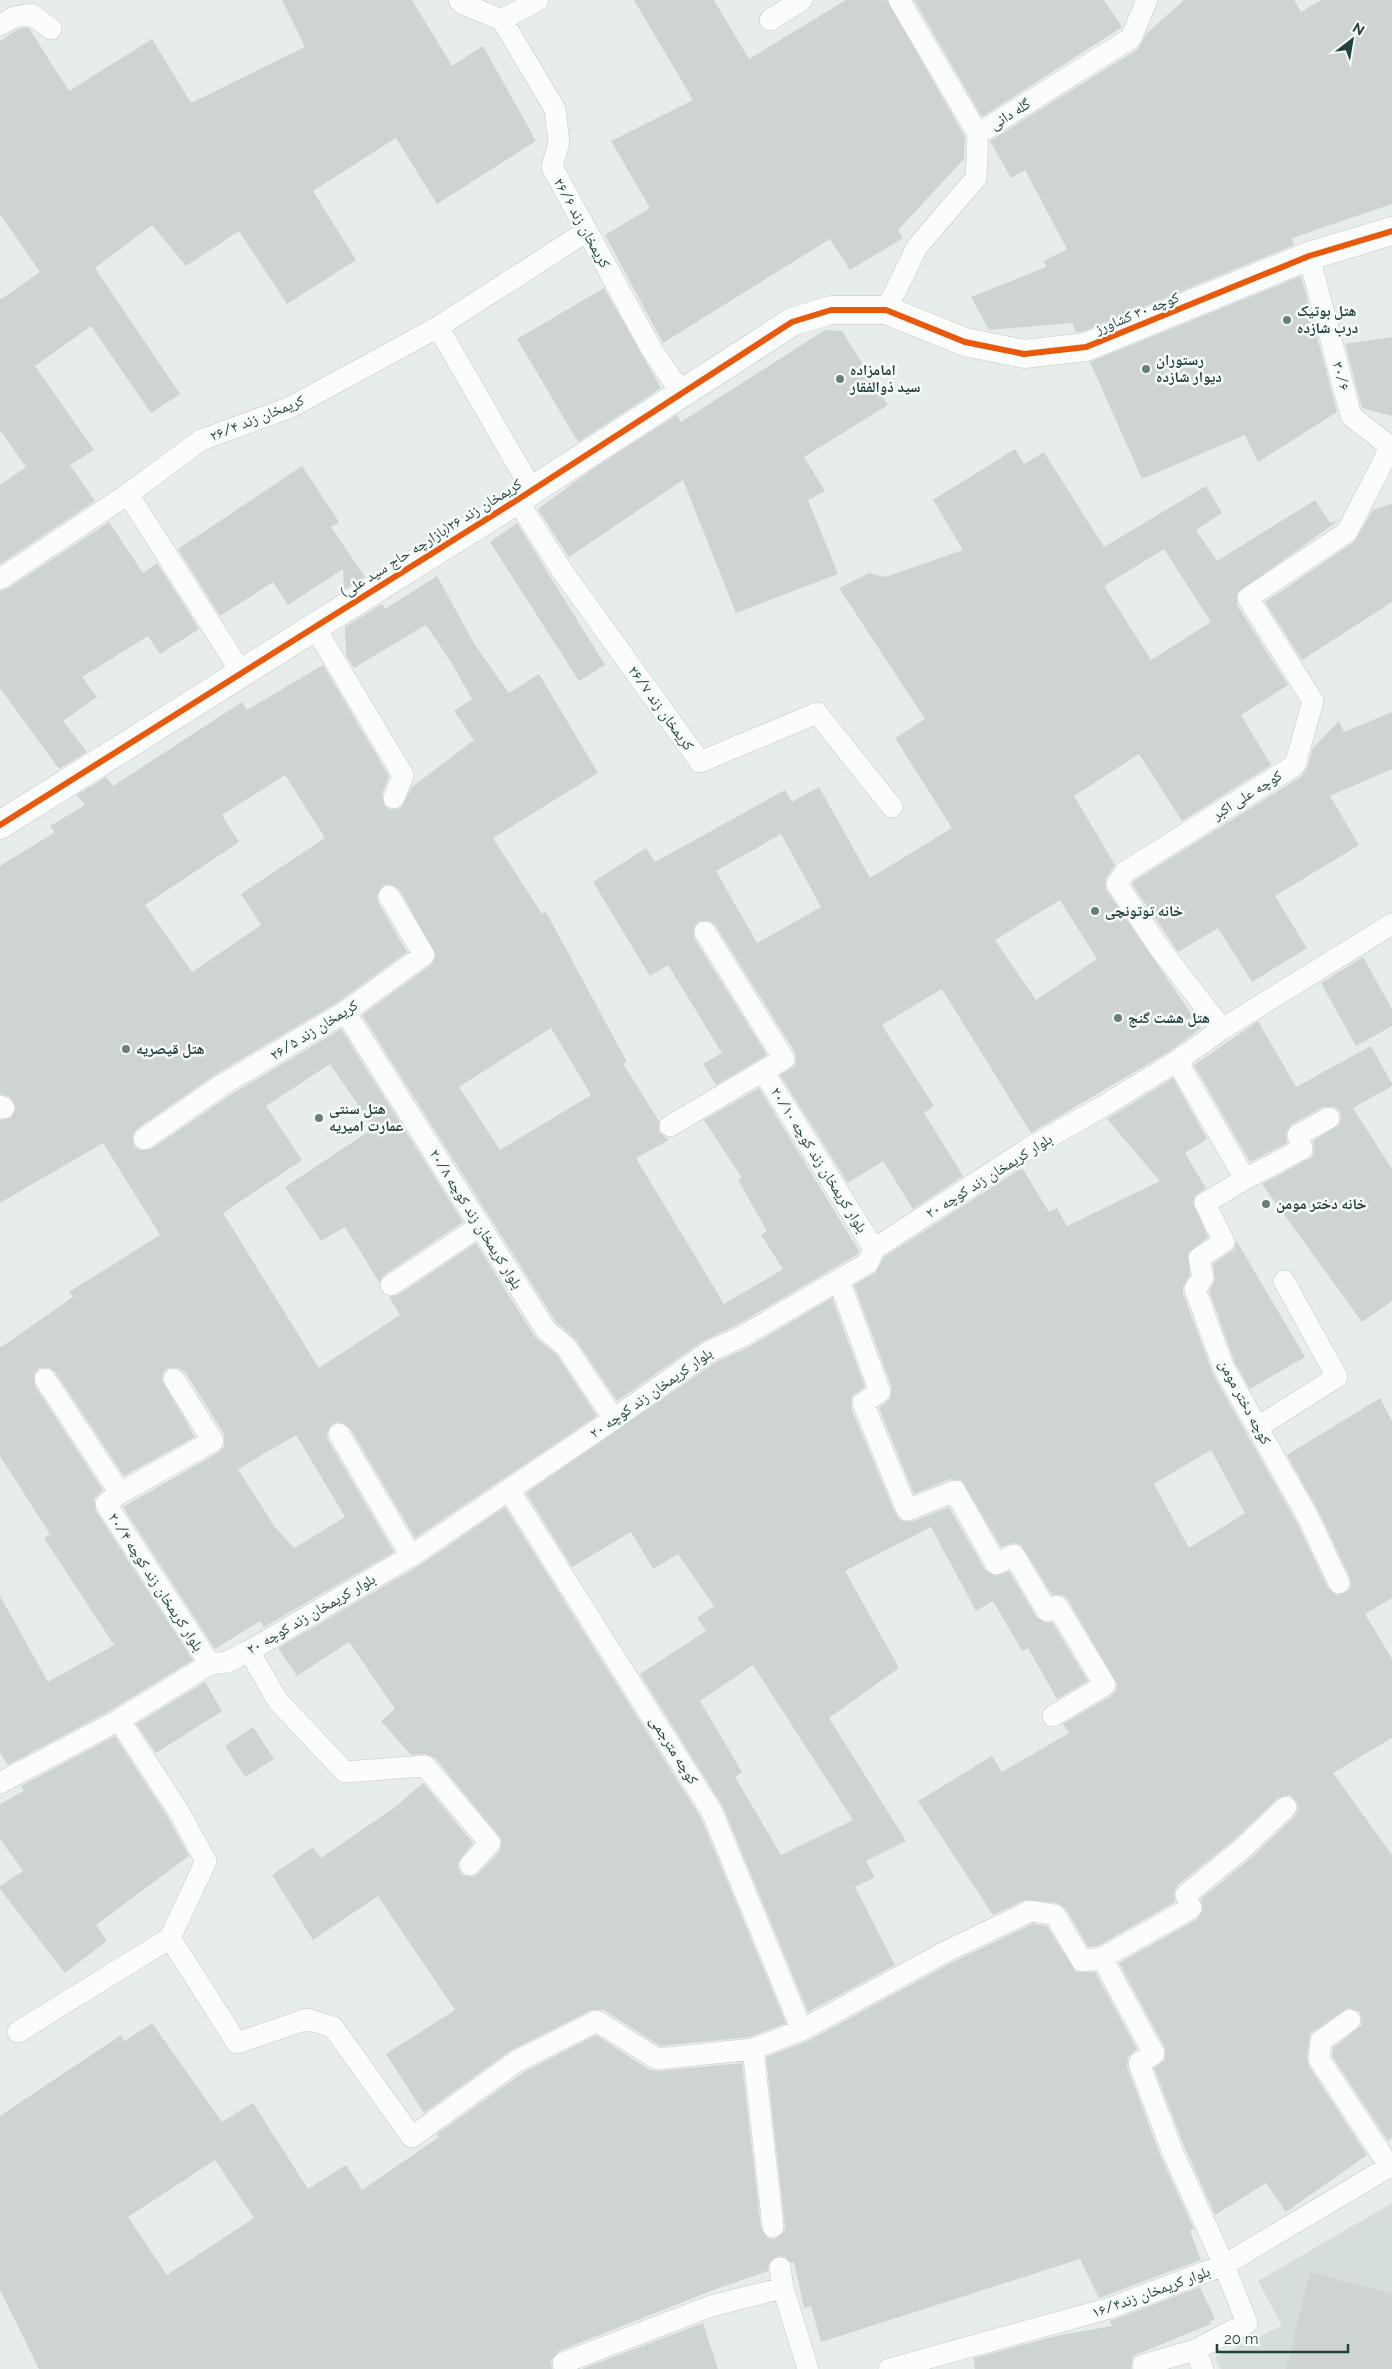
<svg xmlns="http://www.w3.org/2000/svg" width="1392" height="2369" viewBox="0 0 1392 2369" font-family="Raleway,'Noto Naskh Arabic',sans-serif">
  <rect width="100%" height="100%" fill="#e7edeb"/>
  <path fill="#d5dedb" d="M1392 2203V2369H1221L1215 2357 1282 2326 1258 2281Z"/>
  <path fill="#ced4d2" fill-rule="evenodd" d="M282 0H412L452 66 483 46 536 141 437 204 396 138 313 191 356 260 287 304 239 231 186 266 152 225 95 268 180 394 151 413 91 326 35 366 94 450 70 465 95 501 0 564V485L26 467 0 430V300L40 272 0 214V41L18 29 28 27 69 91 152 39 191 103 305 47Z
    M634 0H714L749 59 846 0H887L965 137 964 159 898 230 903 238 850 270 830 239 663 343 605 235 650 208 611 141 693 100Z
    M914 0H1104L1122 27 982 117Z
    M1184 0H1294L1301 12 1321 0H1392V204L1292 238 1294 245 1082 332H1076L1072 323 989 330 971 297 1046 267 1044 261 1067 249 1025 170 1011 178 990 141 1138 49 1147 33Z
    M1301 276 1337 412 1258 462 1245 435 1142 479 1090 362Z
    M604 288 661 388 578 442 517 339Z
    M825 330 842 331 888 405 804 457 825 491 808 500 838 574 736 613 683 480 569 557 538 509 594 468 677 415 681 422Z
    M1392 337V416L1362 408 1345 344Z
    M1015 449 1024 464 1044 452 1104 547 1206 486 1222 513 1196 530 1217 561 1315 500 1330 523 1339 520 1237 593V605L1288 685 1241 715 1271 765 1182 821 1139 754 1074 796 1115 865 1106 878 1105 885 1107 891 1201 1028 1170 1051 1031 1133 942 989 882 1025 934 1106 924 1113 963 1176 913 1209 883 1161 848 1183 780 1075 795 1066 796 1059 795 1052 715 925 710 921H699L694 927V938L767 1055 716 1085 703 1064 722 1053 700 1017 668 965 650 976 593 882 646 848 655 862 785 790 792 802 819 787 870 878 952 828 895 738 925 719 839 588 869 573 885 577 963 550 933 500ZM1164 549 1211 622 1151 660 1104 586ZM781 834 821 907 757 943 716 871ZM1060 900 1097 959 1036 1000 995 940Z
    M302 466 339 522 331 527 365 577 344 590 343 569 288 605 273 582 220 616 178 549Z
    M1392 503V602L1302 660 1265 602 1354 542 1373 510Z
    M109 522 143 573 157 563 199 629 160 654 148 636 82 677 97 697 63 721 87 752 59 769 0 688V591L7 589Z
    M517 523 605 665 579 681 490 542Z
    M437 576 475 645 509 693 539 674 598 773 493 838 542 914 546 912 627 1062 623 1064 659 1121V1132L669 1140 636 1158 724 1304 783 1269 761 1235 767 1231 738 1180 742 1178 704 1120 759 1088 859 1251 858 1254 735 1326 703 1341 617 1401 576 1340 556 1322 362 1015 431 965 436 955 399 889 389 884 382 886 377 896 378 902 407 952 338 1002 216 1074 137 1129 133 1134 134 1146 139 1150 151 1149 229 1096 341 1029 463 1222 384 1275 379 1282 345 1227 321 1241 285 1187 374 1128 330 1064 266 1106 302 1160 223 1213 319 1368 400 1315 389 1297 398 1295 476 1243 535 1337 557 1355 597 1416 415 1538 350 1428 339 1422 332 1424 327 1434 328 1440 394 1552 264 1627 260 1621 215 1649 123 1507 219 1452 224 1447V1434L185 1372 179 1368H168L163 1373 162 1380 195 1437 124 1476 55 1372 50 1368H39L34 1374 35 1386 103 1490 94 1499 96 1511 193 1660 113 1709 8 1765 0 1753V1596L48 1682 114 1645 44 1538 50 1534 0 1456V1348L73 1297 69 1292 160 1235 103 1143 0 1203V1120L11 1118 16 1108 10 1097 0 1094V866L55 832 50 826 85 805 77 795 106 777 113 786 242 702 247 710 323 665 389 776 382 794 384 805 390 810 401 808 412 787 474 740 454 711 472 699 451 662 426 625 354 668 346 655 345 627 382 604 385 609ZM285 775 325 838 241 894 261 925 192 972 145 905 239 842 222 815ZM551 1028 591 1095 500 1150 459 1087ZM296 1435 345 1517 294 1548 274 1526 238 1469Z
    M1392 712V769L1330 796 1359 845 1275 896 1307 948 1252 982 1218 928 1178 952 1132 884 1134 881 1302 776 1307 768 1313 748 1339 721 1344 732Z
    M1363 957 1392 1009V1026L1356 1046 1321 983Z
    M1258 1021 1296 1087 1371 1046 1392 1084V1086L1353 1108 1392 1169V1301L1362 1322 1262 1184 1312 1157 1314 1151 1313 1141 1339 1125 1341 1118 1340 1112 1335 1107H1323L1292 1124 1286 1132 1287 1143 1250 1162 1194 1065Z
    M1173 1078 1207 1139 1185 1153 1206 1188 1195 1196 1193 1203 1208 1237 1188 1253 1190 1275 1183 1287V1293L1213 1374 1297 1523 1328 1588 1337 1595 1349 1590 1351 1585 1350 1578 1319 1512 1287 1455 1380 1398 1392 1421V1598L1365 1614 1392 1659V1738L1333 1773 1392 1855V2138L1388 2141 1332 2056 1333 2048 1362 2025 1360 2012 1348 2008 1310 2034 1307 2058 1309 2066 1367 2155 1286 2212 1266 2183 1215 2215 1185 2148 1154 2068 1165 2060V2048L1119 1963 1197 1919 1203 1910 1201 1899 1251 1858 1295 1816 1298 1810V1804L1290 1795 1278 1798 1235 1839 1178 1885 1174 1892 1175 1902 1098 1946 1088 1947 1066 1909 1057 1903 1025 1900 993 1915 918 1801 992 1756 1002 1772 1069 1733 1063 1724 1111 1696 1116 1691 1117 1684 1068 1600 1063 1595H1052L1021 1545 1014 1543 1001 1547 962 1481 950 1479 914 1494 879 1408 890 1399 892 1388 854 1285 875 1273 884 1257 1022 1168 1049 1212 1057 1208 1067 1226 1160 1181 1107 1119ZM1211 1450 1245 1513 1189 1548 1154 1484Z
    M1236 1240 1305 1357 1250 1389 1235 1363 1209 1291 1215 1280 1213 1264 1235 1249Z
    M832 1298 865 1387 852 1396 851 1408 896 1515 900 1520 911 1522 949 1507 985 1570 996 1576 1009 1571 1037 1618 1046 1623 1052 1622 1088 1681 1057 1699 1028 1648 1022 1651 993 1601 976 1611 931 1527 845 1571 899 1668 829 1718 906 1841 866 1861 875 1877 855 1887 895 1965 808 2012 723 1807 640 1674 706 1631 697 1618 714 1606 678 1554 653 1569 631 1532 572 1567 526 1493 716 1362 747 1348ZM753 1665 853 1820 781 1855 735 1777 742 1772 700 1701Z
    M505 1507 701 1818 786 2023 750 2037 660 2046 604 2010H592L510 2051 424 2113 386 2054 455 2010 378 1896 313 1940 272 1875 313 1847 321 1858 395 1807 423 1783 473 1843 458 1862V1869L462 1875 473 1877 479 1873 500 1851 502 1840 435 1758 425 1754 411 1755 381 1721 395 1709 349 1642 297 1676 278 1648 417 1567Z
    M205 1682 222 1711 156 1753 136 1724Z
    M253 1727 274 1759 245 1777 225 1746Z
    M115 1736 167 1816 189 1856 96 1925 107 1941 65 1973 0 1889V1886L23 1871 0 1839V1804L24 1791 21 1786Z
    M1032 1924 1047 1926 1076 1972H1095L1137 2049 1128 2057 1127 2067 1161 2157 1194 2229 1190 2231 1201 2260 1099 2298 1080 2259 821 2342 811 2306 804 2308 794 2262 791 2263 785 2257 778 2256 769 2263 768 2271 716 2289 559 2351 551 2361 552 2369H39L0 2290V2116L121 2035 125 2041 152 2023 222 2122 253 2103 308 2189 346 2165 362 2190 439 2137 437 2134 524 2072 596 2035 650 2070 658 2071 742 2063 761 2228 768 2238 775 2239 784 2232 785 2226 766 2057 808 2041 953 1962ZM215 2160 254 2218 167 2275 128 2217Z
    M1310 2272 1392 2294V2369H1286Z
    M1200 2287 1215 2319 1210 2321 1211 2324 1133 2356 1131 2369H975L974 2358 1056 2336 1112 2326 1110 2321Z
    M703 2323 718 2369H582Z"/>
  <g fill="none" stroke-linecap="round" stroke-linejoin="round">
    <defs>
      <path id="service" d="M459 0 463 4 502 20
        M899 0 978 134
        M502 20 555 109 559 142 552 167 652 350 681 392
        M502 20 538 0
        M770 20 802 0
        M0 25 14 17 31 14 51 29
        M1309 256 1351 416 1392 448
        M886 310 917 247 976 178 978 134 1131 38 1147 0
        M438 327 587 231
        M517 500 563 572 700 762 817 713 892 807
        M0 579 128 494
        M314 626 403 775 394 798
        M241 672 128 494 201 440 291 407 438 327 532 490
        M705 932 784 1059 763 1071
        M345 1012 546 1330 566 1347 614 1419
        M1222 1029 1158 946 1117 884 1125 872 1295 765 1313 701 1248 598 1347 532 1390 448
        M1177 1061 1245 1179 1205 1203 1224 1242 1199 1258 1203 1278 1195 1289 1224 1368 1308 1517 1339 1583
        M0 1106 4 1108
        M670 1126 763 1071 874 1249
        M144 1139 222 1085 345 1012 424 955 389 896
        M1245 1179 1302 1149 1298 1135 1329 1118
        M839 1280 880 1392 863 1403 907 1510 955 1491 996 1564 1014 1555 1047 1611 1057 1606 1105 1685 1053 1716
        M391 1285 480 1226
        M45 1379 120 1493 106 1504 210 1664
        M1258 1427 1337 1377 1284 1281
        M339 1434 411 1556
        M509 1490 712 1812 802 2030
        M120 1493 213 1441 174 1379
        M249 1651 278 1701 345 1772 425 1766 490 1843 470 1865
        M119 1720 178 1810 206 1861 170 1938 237 2043 307 2019 333 2027 412 2137 517 2061 597 2021 657 2059 753 2049 802 2030 947 1951 1030 1911 1055 1915 1082 1961 1102 1958 1191 1908 1186 1895 1243 1848 1286 1807
        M0 1783 119 1720 210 1664 227 1662 249 1651 411 1556 614 1419 710 1351 741 1337 868 1263 874 1249 1026 1150 1102 1107 1177 1061 1222 1029 1392 924
        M1102 1958 1154 2054 1139 2063 1173 2153 1224 2265 1247 2323 1195 2350 1143 2365
        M1350 2020 1321 2041 1319 2059 1390 2167
        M18 2032 170 1938
        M753 2049 773 2227
        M780 2268 783 2288 808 2369
        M1195 2350 1203 2369
        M563 2363 711 2306 783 2288
        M889 2369 1110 2308 1224 2265 1392 2165"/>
      <path id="minor" d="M0 825 517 500 792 322 831 310H886L965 342 1024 354 1086 347 1309 256 1392 231"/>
    </defs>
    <use href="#service" stroke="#c4cac8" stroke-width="22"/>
    <use href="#minor" stroke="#c4cac8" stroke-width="29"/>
    <use href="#service" stroke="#fbfcfc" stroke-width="21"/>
    <use href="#minor" stroke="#fbfcfc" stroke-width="28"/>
    <defs>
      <path id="cycleway" d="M0 825 517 500 792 322 831 310H886L965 342 1024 354 1086 347 1309 256 1392 231"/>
    </defs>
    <use href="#cycleway" stroke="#f6fbf9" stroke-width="9"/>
    <use href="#cycleway" stroke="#e8590c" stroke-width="6"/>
  </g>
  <g fill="#677e7b" stroke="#f6fbf9" stroke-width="2">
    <circle cx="1287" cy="320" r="5"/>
    <circle cx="1146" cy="369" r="5"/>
    <circle cx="840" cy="379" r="5"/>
    <circle cx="1095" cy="911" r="5"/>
    <circle cx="1118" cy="1018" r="5"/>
    <circle cx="126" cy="1049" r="5"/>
    <circle cx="319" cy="1118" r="5"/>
    <circle cx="1266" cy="1204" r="5"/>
  </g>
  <g text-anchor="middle" stroke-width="5" stroke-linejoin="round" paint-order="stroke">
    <g font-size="15" fill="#22423f" stroke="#f6fbf9">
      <text transform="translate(1010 114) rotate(-32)" y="5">گله دانی</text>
      <text transform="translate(582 223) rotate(61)" y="5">کریمخان زند ۲۶/۶</text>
      <text transform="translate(1137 313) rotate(-22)" y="5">کوچه ۳۰ کشاورز</text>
      <text transform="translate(1341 376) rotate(75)" y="5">۳۰/۶</text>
      <text transform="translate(257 418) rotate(-22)" y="5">کریمخان زند ۲۶/۴</text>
      <text transform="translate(431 538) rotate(-32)" y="5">کریمخان زند ۲۶(بازارچه حاج سید علی)</text>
      <text transform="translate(661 708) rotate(54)" y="5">کریمخان زند ۲۶/۷</text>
      <text transform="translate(1247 795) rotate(-32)" y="5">کوچه علی اکبر</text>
      <text transform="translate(314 1030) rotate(-32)" y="5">کریمخان زند ۲۶/۵</text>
      <text transform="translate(819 1160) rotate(58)" y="5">بلوار کریمخان زند کوچه ۲۰/۱۰</text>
      <text transform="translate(989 1176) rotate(-32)" y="5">بلوار کریمخان زند کوچه ۲۰</text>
      <text transform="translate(476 1219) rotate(58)" y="5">بلوار کریمخان زند کوچه ۲۰/۸</text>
      <text transform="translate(651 1393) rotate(-35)" y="5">بلوار کریمخان زند کوچه ۲۰</text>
      <text transform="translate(1245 1402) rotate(62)" y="5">کوچه دختر مومن</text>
      <text transform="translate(156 1582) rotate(57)" y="5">بلوار کریمخان زند کوچه ۲۰/۴</text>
      <text transform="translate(311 1614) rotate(-30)" y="5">بلوار کریمخان زند کوچه ۲۰</text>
      <text transform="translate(674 1750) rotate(58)" y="5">کوچه مترجمی</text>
      <text transform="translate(1151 2292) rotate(-20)" y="5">بلوار کریمخان زند۱۶/۴</text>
    </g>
    <g font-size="15" font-weight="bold" fill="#22423f" stroke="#f6fbf9" text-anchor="start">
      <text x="1297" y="316">هتل بوتیک<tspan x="1297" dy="17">درب شازده</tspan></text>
      <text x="1156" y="365">رستوران<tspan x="1156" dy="17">دیوار شازده</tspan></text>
      <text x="850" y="375">امامزاده<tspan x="850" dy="17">سید ذوالفقار</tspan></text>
      <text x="1105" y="916">خانه توتونچی</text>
      <text x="1128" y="1023">هتل هشت گنج</text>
      <text x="136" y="1054">هتل قیصریه</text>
      <text x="329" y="1114">هتل سنتی<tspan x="329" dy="17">عمارت امیریه</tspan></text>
      <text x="1276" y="1209">خانه دختر مومن</text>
    </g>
  </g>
  <g transform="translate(1352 40) rotate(31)" stroke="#f6fbf9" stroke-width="4" paint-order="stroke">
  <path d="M0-4L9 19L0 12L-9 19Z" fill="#22423f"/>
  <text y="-8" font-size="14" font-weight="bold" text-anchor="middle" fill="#22423f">N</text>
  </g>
  <path d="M1217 2344v8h131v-8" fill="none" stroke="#22423f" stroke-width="2.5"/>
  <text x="1224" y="2344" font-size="15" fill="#22423f" stroke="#f6fbf9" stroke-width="4" paint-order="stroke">20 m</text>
</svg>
